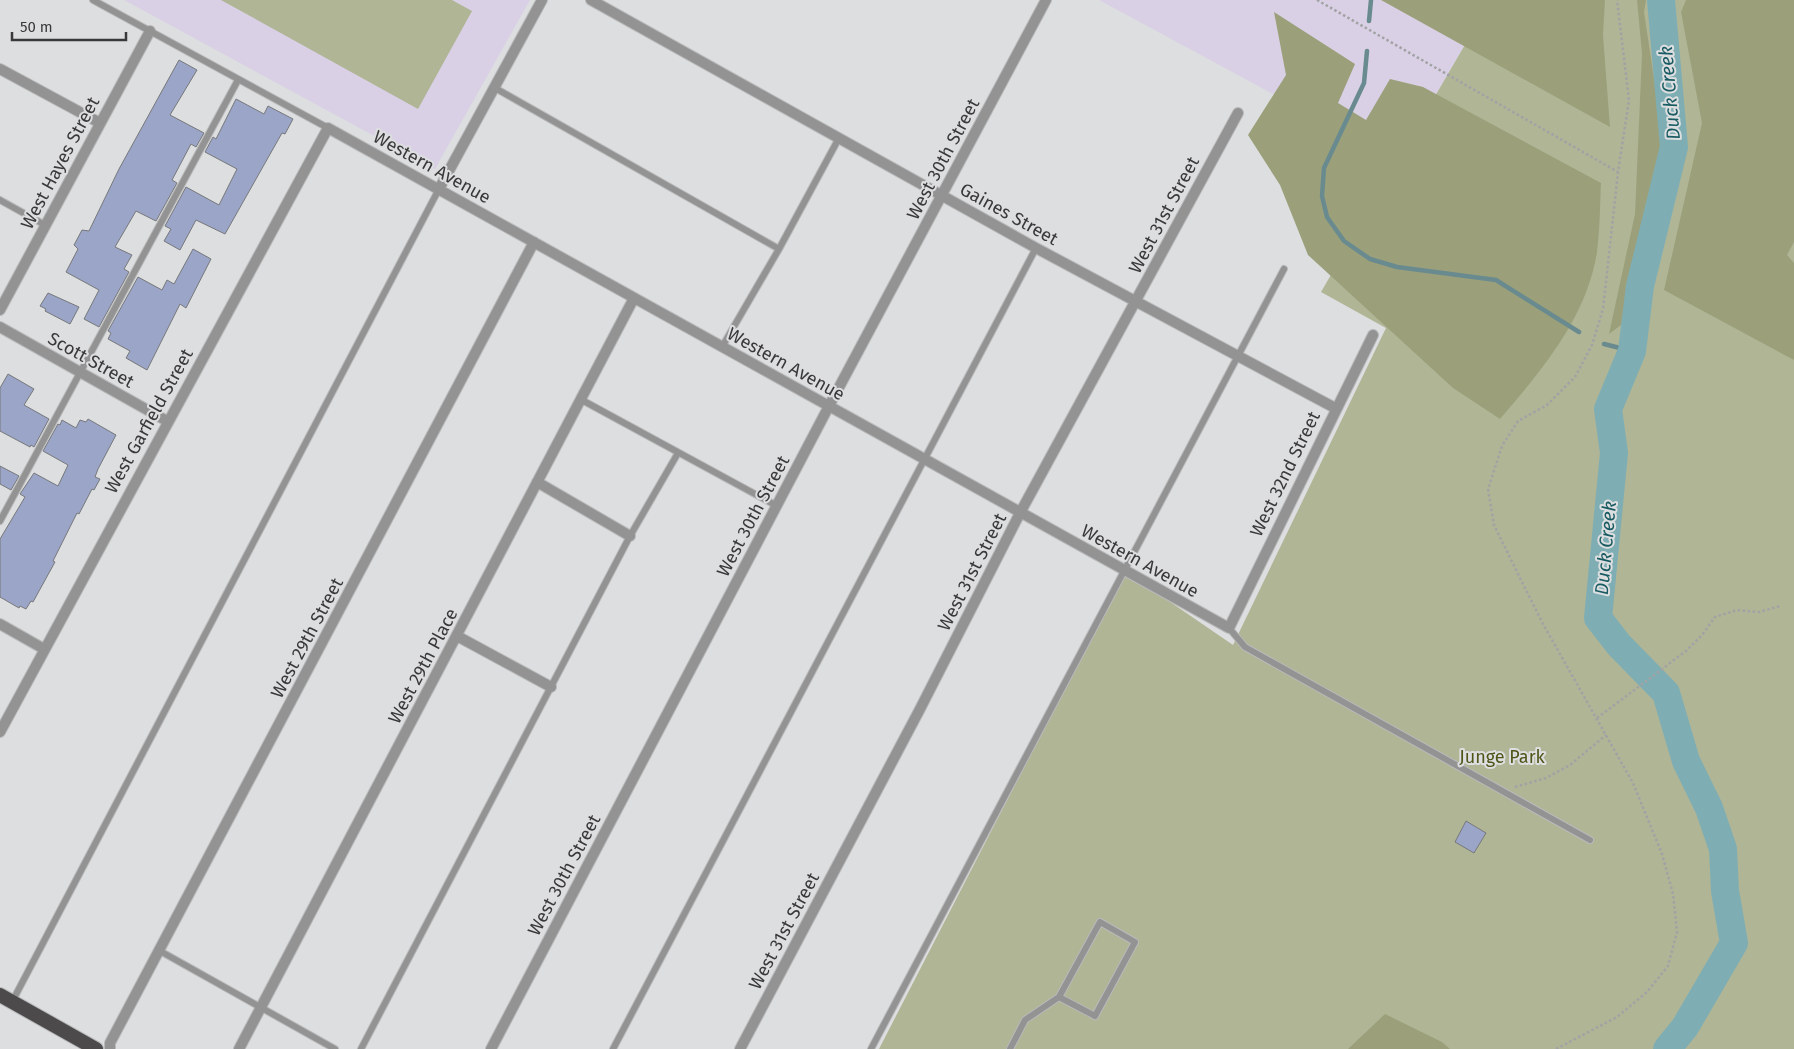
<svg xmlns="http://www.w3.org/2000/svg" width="1794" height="1049" viewBox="0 0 1794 1049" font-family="'Fira Sans',sans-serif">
  <rect width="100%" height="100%" fill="#dddee0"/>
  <path fill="#d9d0e5" d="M124 0H530L435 169Z
    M1099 0H1491L1397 161Z"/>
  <path fill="#b0b596" d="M221 0H452L472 11 418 109Z
    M1491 0H1794V1049H879L1125 571 1233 645 1386 328 1321 292Z"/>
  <path fill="#9ba07b" d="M1381 0H1605L1603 35 1610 127Z
    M1637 0H1646L1644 12 1665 152 1621 325 1609 334 1635 214 1642 54Z
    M1686 0H1794V242L1787 255 1794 263V360L1664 290 1702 123 1681 12Z
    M1274 12 1355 64 1338 103 1366 120 1390 79 1423 87 1601 183C1600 205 1600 229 1597 252 1587 317 1542 370 1500 419L1453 388 1308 255 1280 185 1248 135 1286 75Z
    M1385 1014 1442 1042 1450 1049H1348Z"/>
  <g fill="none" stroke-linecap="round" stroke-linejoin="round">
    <path stroke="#698b8f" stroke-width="4.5" d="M1369 21 1371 0
      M1367 51 1364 83 1324 168 1322 196 1327 217 1344 241 1370 259 1397 267 1496 280 1579 332
      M1604 344 1632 351"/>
    <path stroke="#7eaeb4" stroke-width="28" d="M1661 0 1674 147 1640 286 1632 351 1608 409 1614 453 1598 618 1619 645 1666 693 1686 761 1709 808 1723 849 1725 891 1734 943 1685 1027 1667 1049"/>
  </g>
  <path fill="#9aa5c8" stroke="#77787a" d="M179 60 197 70 170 115 204 133 196 147 191 144 172 180 177 183 156 221 136 211 115 247 132 255 124 269 129 272 99 327 84 319 99 290 66 272 78 249 74 245 82 230 89 231 119 169Z
    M236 99 264 114 268 106 293 119 285 134 282 133 225 234 196 220 180 250 164 241 171 229 165 226 186 187 219 205 237 169 205 152 213 137 216 139Z
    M193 249 211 259 186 308 180 304 147 370 126 358 130 351 108 339 111 333 108 331 138 277 162 290 167 280 174 284Z
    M48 293 79 307 70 324 45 311 46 309 40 306Z
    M8 374 34 389 24 405 49 419 34 447 31 445 30 447 0 431V388Z
    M88 419 116 435 98 469 95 477 100 479 94 490 92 489 79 514 77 513 53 561 55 562 33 602 31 601 26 609 20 606 19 608 0 597V539L25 497 20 494 34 473 58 486 68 465 43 451 58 424 60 425 62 420 76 428 80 420 86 422Z
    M0 466 19 476 11 490 0 484Z
    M1466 821 1486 833 1474 853 1455 842Z"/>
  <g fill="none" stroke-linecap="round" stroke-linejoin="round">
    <defs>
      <path id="service" d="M93 0 328 128
        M495 88 779 249
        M0 200 45 225
        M722 347 779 249 839 138
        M580 399 777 506
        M0 521 238 80
        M1229 628 1245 647 1590 840
        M160 951 335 1049
        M12 1002 439 189
        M361 1049 630 536 678 453
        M613 1049 1036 248
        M871 1049 1284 269
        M1010 1049 1025 1020 1059 997 1095 1016 1135 942 1100 922 1059 997"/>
      <path id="minor" d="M591 0 1036 248 1335 408
        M0 69 100 123
        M439 189 542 0
        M0 310 150 31
        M0 327 167 421
        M537 482 630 536
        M0 624 44 649
        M457 636 551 687
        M0 732 328 128 1229 628 1373 335
        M110 1049V1043L534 242
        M239 1049 634 298
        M491 1049 829 406 1046 0
        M740 1049 920 709 1020 513 1238 113"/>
      <path id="trunk" d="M0 995 96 1049"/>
    </defs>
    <use href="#service" stroke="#b9babb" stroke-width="8"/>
    <use href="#minor" stroke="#b9babb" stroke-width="12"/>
    <use href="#trunk" stroke="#b9babb" stroke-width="16"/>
    <path stroke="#a2a2a4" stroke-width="2.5" stroke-dasharray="2.5 2.5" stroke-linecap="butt" d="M1317 0 1618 172
      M1597 718 1686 651 1702 635 1715 617 1737 610 1759 612 1780 606
      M1515 787 1546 778 1570 765 1606 735
      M1556 1049 1617 1017 1647 992 1668 966 1677 932 1673 894 1662 854 1633 783 1543 624 1520 578 1494 525 1488 489 1502 446 1518 421 1547 405 1575 377 1592 345 1603 309 1618 172 1629 100 1617 0"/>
    <use href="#service" stroke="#949393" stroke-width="6"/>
    <use href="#minor" stroke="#949393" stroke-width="10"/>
    <use href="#trunk" stroke="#4d4a4c" stroke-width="14"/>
  </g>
  <g text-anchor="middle" stroke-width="4" stroke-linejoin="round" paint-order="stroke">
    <g font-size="18" fill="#39393a" stroke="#dddee0">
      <text transform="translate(943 159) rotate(-62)" y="6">West 30th Street</text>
      <text transform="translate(60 163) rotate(-62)" y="6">West Hayes Street</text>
      <text transform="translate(432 167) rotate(29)" y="6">Western Avenue</text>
      <text transform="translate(1009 214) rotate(29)" y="6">Gaines Street</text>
      <text transform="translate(1164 215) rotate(-62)" y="6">West 31st Street</text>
      <text transform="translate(91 360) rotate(29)" y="6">Scott Street</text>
      <text transform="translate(786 364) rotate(29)" y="6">Western Avenue</text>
      <text transform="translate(149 421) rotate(-61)" y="6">West Garfield Street</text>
      <text transform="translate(1285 474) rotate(-64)" y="6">West 32nd Street</text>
      <text transform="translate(753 516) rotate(-62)" y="6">West 30th Street</text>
      <text transform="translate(1140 561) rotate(29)" y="6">Western Avenue</text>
      <text transform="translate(972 572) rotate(-63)" y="6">West 31st Street</text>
      <text transform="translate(307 638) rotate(-62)" y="6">West 29th Street</text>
      <text transform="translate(423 666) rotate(-62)" y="6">West 29th Place</text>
      <text transform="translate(564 875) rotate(-62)" y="6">West 30th Street</text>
      <text transform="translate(784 931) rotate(-62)" y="6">West 31st Street</text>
    </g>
    <g font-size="18" fill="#505518" stroke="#dddee0">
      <text x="1502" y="763">Junge Park</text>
    </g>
    <g font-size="19" font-style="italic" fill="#185b62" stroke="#dddee0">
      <text transform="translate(1669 93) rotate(-95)" y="7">Duck Creek</text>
      <text transform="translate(1605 548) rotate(-85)" y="7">Duck Creek</text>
    </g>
  </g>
  <path d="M12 32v8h114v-8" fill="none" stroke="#39393a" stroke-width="2.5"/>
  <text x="20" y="32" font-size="15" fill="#39393a" stroke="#dddee0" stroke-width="4" paint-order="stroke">50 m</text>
</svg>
